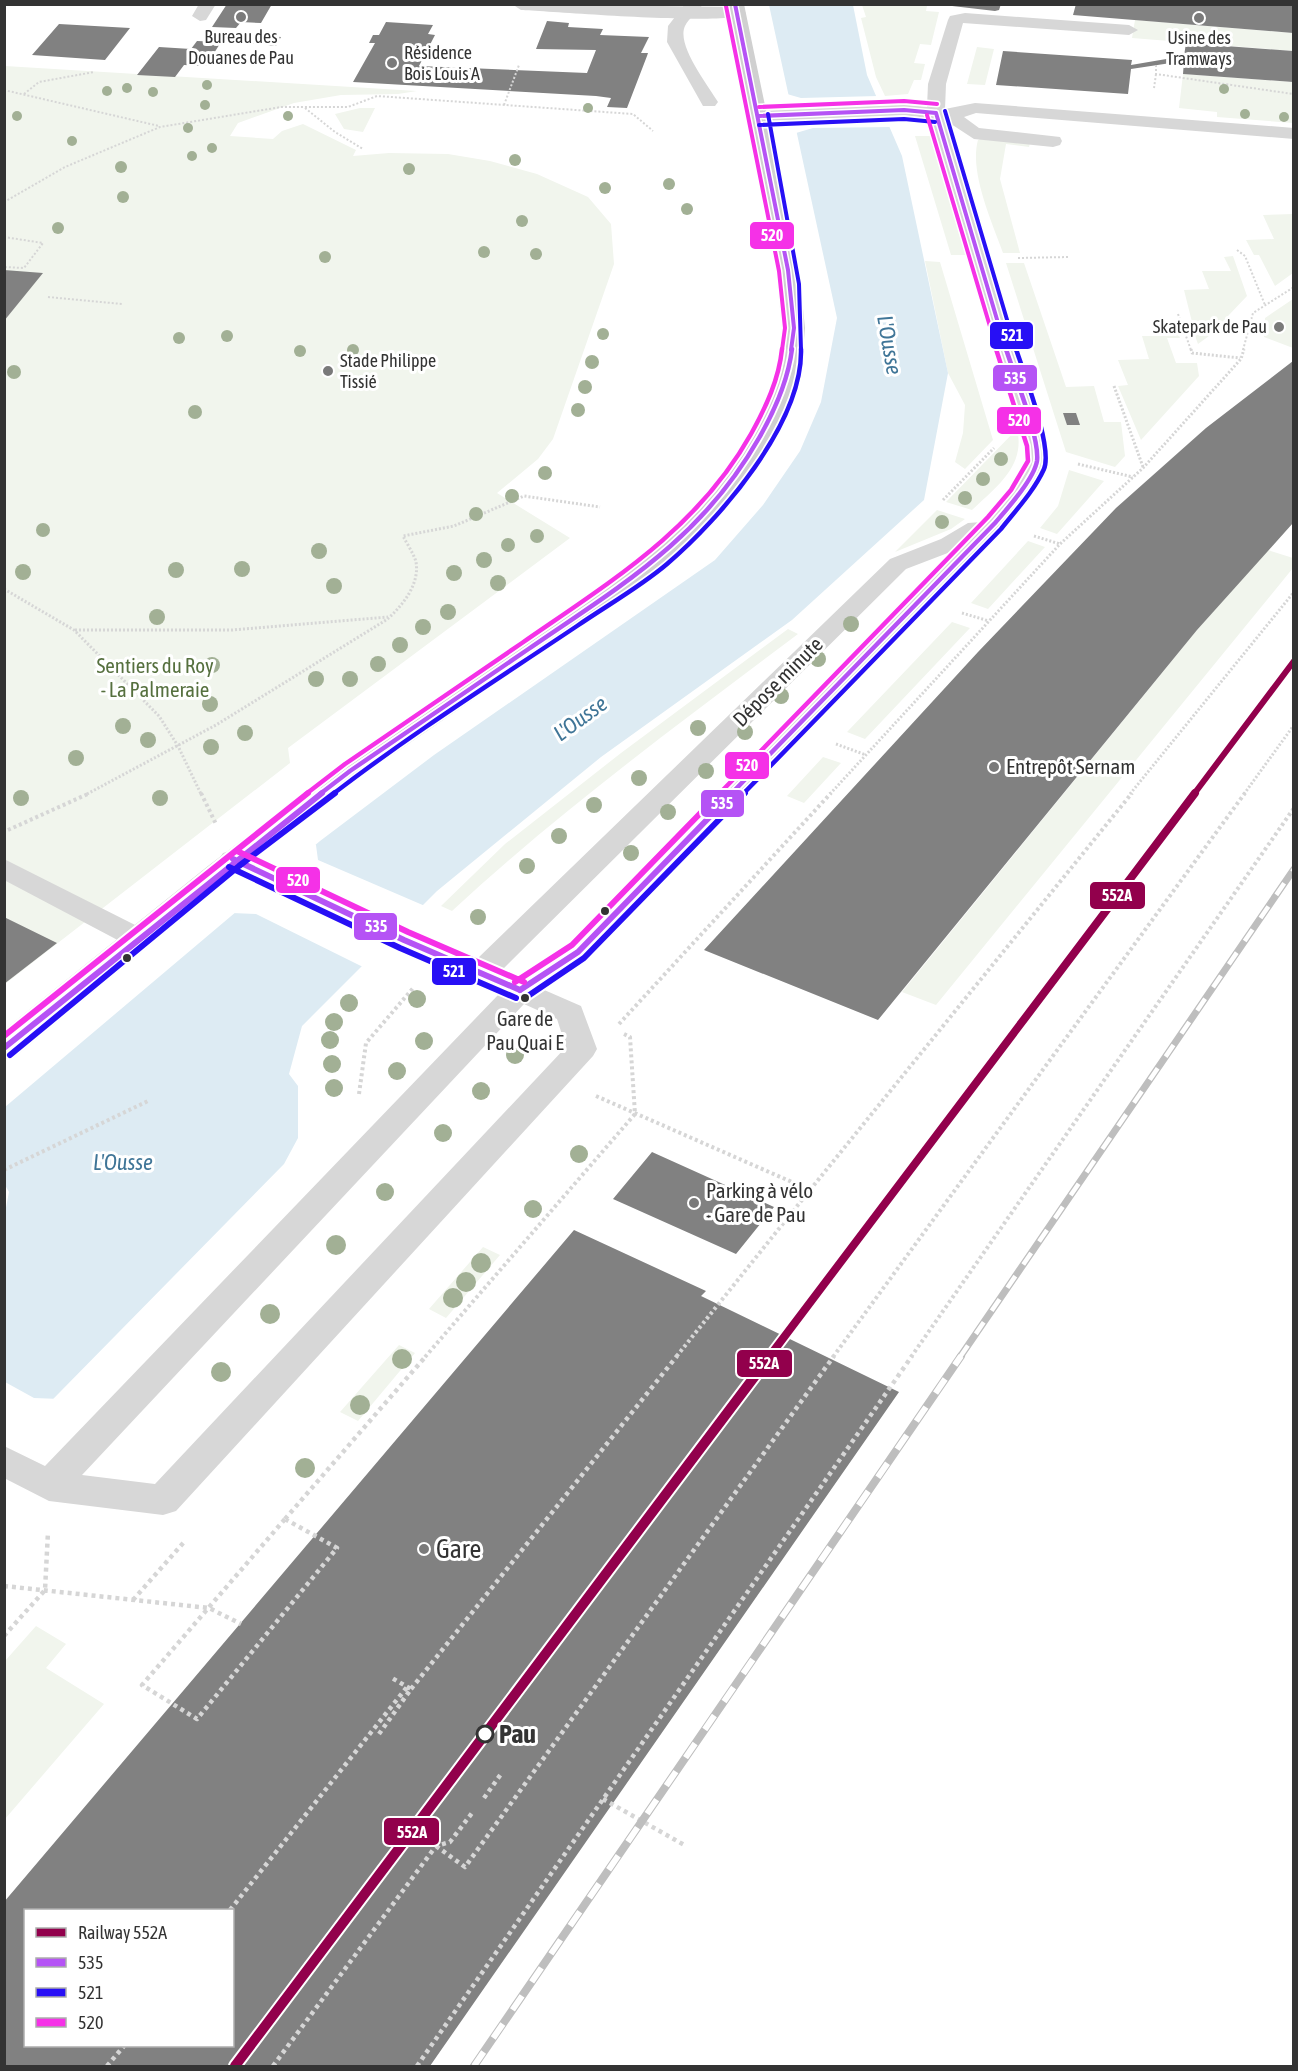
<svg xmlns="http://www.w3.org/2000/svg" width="1298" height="2071" viewBox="0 0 1298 2071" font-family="'Asap Condensed',sans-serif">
  <rect width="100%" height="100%" fill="#fff"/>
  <path fill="#f1f5ed" d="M862 5 927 6 926 11 939 12 931 45 920 44 914 63 925 64 921 80H914L908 94 885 96 876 77 861 18 866 17Z
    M1135 20 1293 33V51L1132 38Z
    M977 47 994 49 985 85 967 84Z
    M5 66 417 91 398 94 341 95 294 103 238 123 230 136 273 139 282 131 303 124 356 150 353 156 389 153 448 154 490 161 537 174 588 197 611 224 614 264 553 439 538 459 497 493 570 538 288 748 290 763 5 984Z
    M1183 74 1293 82V123L1217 117V112L1179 108Z
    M360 108H375L363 132 344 129 335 114Z
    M915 136H931L969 255H951Z
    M987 136 1030 143 1029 147 1006 144 1000 179 1020 253H1003C992 222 969 172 978 140Z
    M1293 214V273L1275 286 1259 255H1254L1246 240 1274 239 1263 215Z
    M1233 256 1247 296 1209 336 1198 344 1190 322H1192L1184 290 1209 289 1202 271H1231L1224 257Z
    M925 261 940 262 993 440 965 469 955 462 963 433 965 405 948 373Z
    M1006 263H1024L1066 387 1094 386 1104 422H1121L1125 456 1115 467 1066 452Z
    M1293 299V348L1264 337 1265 318Z
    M1174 322 1180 338H1167L1176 363H1197L1199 376 1141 440 1118 386 1128 385 1118 360 1149 359 1142 336H1167L1163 323Z
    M1017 429C1026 466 996 487 972 510L946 502Z
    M1069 470 1104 481 1057 534 1040 528 1058 506Z
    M937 510 965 519 951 529 895 552Z
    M1028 541 1045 547 988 609 971 603Z
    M1268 550 1293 558V568L936 1005 902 992 1197 630Z
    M952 622 970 628 865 739 847 732Z
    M788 629 798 634C680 723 561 810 452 911L441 906 505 844 621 753Z
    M823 757 841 763 804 803 787 796Z
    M483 1247 500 1255 446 1318 429 1309Z
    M399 1345 415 1353 358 1421 340 1412Z
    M36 1626 66 1644 46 1668 104 1704 5 1819V1661Z"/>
  <path fill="#ddebf3" d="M769 5H853L867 75 902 156 948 373 924 500 792 620 601 757 437 891 302 1026 289 1074 298 1086V1138L284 1164 5 1448 4 1218 9 1192 5 1185V1107L320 841 434 755 715 560 763 505 800 451 821 402 837 318Z"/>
  <path fill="#fff" d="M787 94 801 98 878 96 891 127 813 128 796 133Z
    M313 843 316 845 318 860 425 906 363 967 256 914 232 913 275 879Z
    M5 1382 34 1398 60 1399 4 1451Z"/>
  <path fill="#818181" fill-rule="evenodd" d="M227 4H272L261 23 241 22 236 28 212 27Z
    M935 4H1001L999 10 995 11Z
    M1076 4H1293V33L1073 15Z
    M547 21 569 23 568 27 603 29 600 35 649 37 641 53H648L647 56 627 108 607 107 611 98 596 96 353 82 375 43H369L373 35H379L386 22 433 25 428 34 435 35 419 66 587 73 596 50 536 49Z
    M59 24 130 28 105 60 32 55Z
    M214 32 281 37 276 46 210 39Z
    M197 41 221 42 206 66 184 65 175 77 137 75 159 47 191 49Z
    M1186 43 1293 51V82L1183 74 1184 61 1131 69 1128 94 996 85 1003 51 1132 60 1131 65 1184 56Z
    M4 270 43 273 4 321Z
    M1293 361V523L1197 630 878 1020 704 950 978 652 1116 508 1206 428Z
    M1063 413H1076L1080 425H1067Z
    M4 917 57 943 4 984Z
    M652 1152 774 1207 736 1254 613 1199Z
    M574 1230 706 1291 701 1296 899 1392 430 2066H4V1902ZM26 1910H232V2046H26Z"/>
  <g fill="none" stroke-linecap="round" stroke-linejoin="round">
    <path stroke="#d6d6d6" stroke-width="2" stroke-dasharray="2 2" stroke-linecap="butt" d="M1156 65V74L1293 94
      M1154 88 1156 74
      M4 90 159 126
      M24 94 39 82 94 72
      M504 105 519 65
      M305 108 335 132 363 149
      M4 202 65 167 160 127 281 107H348L377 96 633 114 653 131
      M4 237 43 243 24 268 4 267
      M1237 250 1245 256 1265 305
      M1018 258 1069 257
      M48 297 122 304
      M1178 314 1191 350
      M1243 350 1253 313 1294 287"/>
    <path stroke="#d6d6d6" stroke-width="3" stroke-dasharray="2 2" stroke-linecap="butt" d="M1191 349 1192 353 1240 358
      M1114 386 1143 467
      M1078 464 1133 477
      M943 500 994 448
      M1034 536 1060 544
      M4 589 74 630 159 716 178 746 201 794
      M962 613 989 621
      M75 630H232L388 617
      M836 744 866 755
      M87 794 216 725 386 620C402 607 420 584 416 562 414 554 407 544 403 536L454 526 524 496 600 507
      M830 794 1060 544 1143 468 1241 359 1244 349
      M1130 794 1294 592
      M1244 794 1294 725"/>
    <path stroke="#d6d6d6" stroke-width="4" stroke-dasharray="3 3" stroke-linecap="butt" d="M201 793 216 824
      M8 830 90 793
      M619 1024 831 793
      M359 1094 366 1043 414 987
      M596 1096 810 1190 676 1357
      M4 1170 148 1101
      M810 1190 1132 793
      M425 1357 635 1114 630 1037 624 1034
      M833 1357 1245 793
      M911 1357 1294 808"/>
    <path stroke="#d6d6d6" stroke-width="4.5" stroke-dasharray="4 4" stroke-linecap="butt" d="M285 1519 337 1548 197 1719 142 1685Z
      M285 1519 426 1356
      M4 1586 209 1608 241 1624
      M133 1600 184 1542
      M4 1636 45 1590 48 1532
      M411 1689 677 1356
      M379 1734 411 1689 392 1678
      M484 1798 501 1774
      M603 1799 686 1846
      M436 1846 465 1867 834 1356
      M230 1910 407 1687
      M107 2066 124 2046
      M273 2066 436 1846 450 1842 472 1813
      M417 2066 912 1356"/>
    <path fill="#d7d7d7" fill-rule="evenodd" d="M199 4H216L206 20 200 21 192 16Z
      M685 4H703C698 12 689 18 685 26 676 45 708 85 718 102L715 106H703L667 42 668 26Z
      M965 13 1129 25 1138 30 1129 35 963 23 946 84 945 109 975 103 1294 128V139L976 113 964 117 979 128 1060 137 1062 141 1060 145 1053 147 974 139 948 122 987 258 1047 444 1048 463 1026 500 1003 528 936 595 588 959 542 989 581 1006 597 1049 593 1056 176 1511 163 1515 49 1501 4 1478V1446L45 1466 499 994 223 865 219 859 223 853 233 850 243 853 476 960 890 559 941 539 968 523 982 522 1008 492 1026 463 1025 444 967 258 928 118 904 115 759 121 750 116 759 111 904 105 927 107 928 84 948 20 950 16ZM953 551 568 945 517 978 501 971 906 569ZM524 1004 557 1019 566 1047 155 1484 82 1475Z
      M4 859 147 931 151 938 147 945 137 948 127 945 4 880Z"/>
    <path fill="#d7d7d7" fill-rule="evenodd" d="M512 4 737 7 746 13C737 27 549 11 521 10Z"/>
    <path fill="#d0d0d0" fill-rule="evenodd" d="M726 4H744L799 270 805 328 802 363 793 392 769 445 750 475 714 521 660 571 360 777 229 880 16 1056 4 1059V1030L208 866 340 765 641 560 696 510 731 467 758 419 770 392 778 363 782 328 776 270Z"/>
    <defs>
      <path id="rail-far1" d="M960 1357 1294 869"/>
      <path id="rail" d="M474 2066 961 1356"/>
    </defs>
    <use href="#rail-far1" stroke="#bebebe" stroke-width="7"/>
    <use href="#rail" stroke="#bebebe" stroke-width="8"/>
    <use href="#rail-far1" stroke="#fff" stroke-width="4.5" stroke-dasharray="14" stroke-linecap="butt"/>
    <use href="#rail" stroke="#fff" stroke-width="6" stroke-dasharray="17" stroke-linecap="butt"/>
    <defs>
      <path id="bus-1-far2" d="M735 4 788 270 794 328 791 350
        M936 113 1006 350
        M759 116 904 110 936 113"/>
      <path id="bus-1-far1" d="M320 794 350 771C409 731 468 690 527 650 620 586 701 540 759 438 775 410 788 381 792 349
        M731 794 995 523C1007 509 1034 479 1037 461 1040 437 1014 375 1006 349"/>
      <path id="bus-1" d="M233 859 404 940 520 990
        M520 990 578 952 733 793
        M4 1048 322 793"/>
      <path id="bus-2-far2" d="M945 111 1016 350
        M768 114 799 284 801 350
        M759 125 904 119 935 122"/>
      <path id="bus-2-far1" d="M333 794C411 734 495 681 577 626 606 606 640 587 667 564 720 519 803 423 801 349
        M743 794 1001 529C1016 510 1034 491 1044 469 1053 447 1024 374 1016 349"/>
      <path id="bus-2" d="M229 867 400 948 516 998
        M525 998 584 958 745 793
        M10 1055 239 866 335 793"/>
      <path id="bus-3-far2" d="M726 6 779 271 785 328 782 350
        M759 107 904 101 937 104
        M927 115 997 350"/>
      <path id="bus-3-far1" d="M306 794 345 764C404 724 463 683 522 643 610 582 697 530 751 434 766 407 779 379 782 349
        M719 794 988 517 1011 490 1028 461 1027 446 996 349"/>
      <path id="bus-3" d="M237 851 408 932 524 982
        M515 982 572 945 720 793
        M4 1036 308 793"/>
    </defs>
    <use href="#bus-1-far2" stroke="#fff" stroke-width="7"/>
    <use href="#bus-1-far1" stroke="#fff" stroke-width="8"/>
    <use href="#bus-1" stroke="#fff" stroke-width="10"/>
    <use href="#bus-2-far2" stroke="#fff" stroke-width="7"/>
    <use href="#bus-2-far1" stroke="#fff" stroke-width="8"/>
    <use href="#bus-2" stroke="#fff" stroke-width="10"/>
    <use href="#bus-3-far2" stroke="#fff" stroke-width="7"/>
    <use href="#bus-3-far1" stroke="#fff" stroke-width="8"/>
    <use href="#bus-3" stroke="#fff" stroke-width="10"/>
    <use href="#bus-1-far2" stroke="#b553f5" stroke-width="4"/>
    <use href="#bus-1-far1" stroke="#b553f5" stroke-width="4.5"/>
    <use href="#bus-1" stroke="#b553f5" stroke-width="6"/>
    <use href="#bus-2-far2" stroke="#270ff5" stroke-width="4"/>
    <use href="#bus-2-far1" stroke="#270ff5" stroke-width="4.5"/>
    <use href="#bus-2" stroke="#270ff5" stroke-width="6"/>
    <use href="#bus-3-far2" stroke="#f531e7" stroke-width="4"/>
    <use href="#bus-3-far1" stroke="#f531e7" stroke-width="4.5"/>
    <use href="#bus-3" stroke="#f531e7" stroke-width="6"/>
    <defs>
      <path id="rail-1-far2" d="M1194 794 1294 661"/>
      <path id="rail-1-far1" d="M769 1357 1195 793"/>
      <path id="rail-1" d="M235 2066 770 1356"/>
    </defs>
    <use href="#rail-1-far2" stroke="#fff" stroke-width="10"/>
    <use href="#rail-1-far1" stroke="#fff" stroke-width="12"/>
    <use href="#rail-1" stroke="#fff" stroke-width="14"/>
    <use href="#rail-1-far2" stroke="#92004c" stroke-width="6"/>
    <use href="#rail-1-far1" stroke="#92004c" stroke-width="8"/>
    <use href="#rail-1" stroke="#92004c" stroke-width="10"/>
  </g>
  <g fill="#a2b095">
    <circle cx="207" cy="85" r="5"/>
    <circle cx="127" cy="88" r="5"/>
    <circle cx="1224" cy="89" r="5"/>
    <circle cx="107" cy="91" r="5"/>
    <circle cx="153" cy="92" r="5"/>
    <circle cx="205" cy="105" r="5"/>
    <circle cx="588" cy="108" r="5"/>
    <circle cx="1245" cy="114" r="5"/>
    <circle cx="17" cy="116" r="5"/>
    <circle cx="288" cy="116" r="5"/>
    <circle cx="1284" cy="117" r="5"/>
    <circle cx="188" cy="128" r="5"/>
    <circle cx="72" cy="141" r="5"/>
    <circle cx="212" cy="148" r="5"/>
    <circle cx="192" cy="156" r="5"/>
    <circle cx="515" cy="160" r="6"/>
    <circle cx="121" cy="167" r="6"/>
    <circle cx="409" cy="169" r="6"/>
    <circle cx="669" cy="184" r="6"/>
    <circle cx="605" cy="188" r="6"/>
    <circle cx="123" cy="197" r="6"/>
    <circle cx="687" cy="209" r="6"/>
    <circle cx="522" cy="221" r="6"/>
    <circle cx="58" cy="228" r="6"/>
    <circle cx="484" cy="252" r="6"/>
    <circle cx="536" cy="254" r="6"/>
    <circle cx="325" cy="257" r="6"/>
    <circle cx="603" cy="334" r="6"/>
    <circle cx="227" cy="336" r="6"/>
    <circle cx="179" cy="338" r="6"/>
    <circle cx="353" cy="350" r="6"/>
    <circle cx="300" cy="351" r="6"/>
    <circle cx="592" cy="362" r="7"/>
    <circle cx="14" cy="372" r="7"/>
    <circle cx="585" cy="387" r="7"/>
    <circle cx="578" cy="410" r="7"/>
    <circle cx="195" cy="412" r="7"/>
    <circle cx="1001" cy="459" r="7"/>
    <circle cx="545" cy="473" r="7"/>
    <circle cx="983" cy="479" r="7"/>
    <circle cx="512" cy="496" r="7"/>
    <circle cx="965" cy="498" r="7"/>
    <circle cx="476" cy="514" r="7"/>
    <circle cx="942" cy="522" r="7"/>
    <circle cx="43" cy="530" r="7"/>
    <circle cx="537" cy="536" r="7"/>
    <circle cx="508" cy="545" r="7"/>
    <circle cx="319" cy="551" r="8"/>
    <circle cx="484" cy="560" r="8"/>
    <circle cx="242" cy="569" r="8"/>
    <circle cx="176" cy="570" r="8"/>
    <circle cx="23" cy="572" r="8"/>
    <circle cx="454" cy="573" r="8"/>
    <circle cx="498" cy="583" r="8"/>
    <circle cx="334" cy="586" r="8"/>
    <circle cx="448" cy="612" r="8"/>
    <circle cx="157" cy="617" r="8"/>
    <circle cx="851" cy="624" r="8"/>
    <circle cx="423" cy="627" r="8"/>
    <circle cx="400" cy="645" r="8"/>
    <circle cx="818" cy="659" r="8"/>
    <circle cx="378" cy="664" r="8"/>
    <circle cx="212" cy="665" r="8"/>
    <circle cx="316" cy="679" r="8"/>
    <circle cx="350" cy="679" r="8"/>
    <circle cx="781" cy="696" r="8"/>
    <circle cx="210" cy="704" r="8"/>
    <circle cx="123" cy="726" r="8"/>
    <circle cx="698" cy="728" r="8"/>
    <circle cx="745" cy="732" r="8"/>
    <circle cx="245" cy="733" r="8"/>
    <circle cx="148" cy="740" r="8"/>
    <circle cx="211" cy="747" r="8"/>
    <circle cx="76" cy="758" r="8"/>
    <circle cx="706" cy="771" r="8"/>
    <circle cx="639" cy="778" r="8"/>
    <circle cx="21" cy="798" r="8"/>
    <circle cx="160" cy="798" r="8"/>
    <circle cx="594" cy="805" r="8"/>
    <circle cx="668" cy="812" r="8"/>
    <circle cx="559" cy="836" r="8"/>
    <circle cx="631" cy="853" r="8"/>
    <circle cx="527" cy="866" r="8"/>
    <circle cx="478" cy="917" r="8"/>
    <circle cx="417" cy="999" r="9"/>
    <circle cx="349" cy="1003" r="9"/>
    <circle cx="334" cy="1022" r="9"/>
    <circle cx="330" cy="1040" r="9"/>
    <circle cx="424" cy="1041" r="9"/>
    <circle cx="515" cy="1055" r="9"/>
    <circle cx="332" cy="1064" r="9"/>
    <circle cx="397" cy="1071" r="9"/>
    <circle cx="334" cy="1088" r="9"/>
    <circle cx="481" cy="1091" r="9"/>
    <circle cx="443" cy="1133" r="9"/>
    <circle cx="579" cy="1154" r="9"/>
    <circle cx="385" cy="1192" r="9"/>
    <circle cx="533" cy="1209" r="9"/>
    <circle cx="336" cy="1245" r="10"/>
    <circle cx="481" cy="1263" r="10"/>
    <circle cx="466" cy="1282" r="10"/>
    <circle cx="453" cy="1298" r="10"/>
    <circle cx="270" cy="1314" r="10"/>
    <circle cx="402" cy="1359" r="10"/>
    <circle cx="221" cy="1372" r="10"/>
    <circle cx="360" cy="1405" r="10"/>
    <circle cx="305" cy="1468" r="10"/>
  </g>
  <g fill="#7a7a7a" stroke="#fff" stroke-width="2">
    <circle cx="241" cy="17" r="6"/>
    <circle cx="1199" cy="18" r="6"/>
    <circle cx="392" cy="63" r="6"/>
    <circle cx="1279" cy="327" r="6"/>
    <circle cx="328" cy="371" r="6"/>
    <circle cx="994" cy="767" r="6"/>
    <circle cx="694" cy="1203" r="6"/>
    <circle cx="424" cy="1549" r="6"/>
  </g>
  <g fill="#333" stroke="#fff" stroke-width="2">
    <circle cx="605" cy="911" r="5"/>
    <circle cx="127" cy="958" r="5"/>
    <circle cx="525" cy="998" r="5"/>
  </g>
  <circle fill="#fff" stroke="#333" stroke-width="3" cx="485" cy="1734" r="8"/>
  <g text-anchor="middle" stroke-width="6" stroke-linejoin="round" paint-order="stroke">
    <g font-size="18" fill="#333" stroke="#fff">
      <text x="241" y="43">Bureau des<tspan x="241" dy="21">Douanes de Pau</tspan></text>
      <text x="1199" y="44">Usine des<tspan x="1199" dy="21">Tramways</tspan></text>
      <text x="404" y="59" text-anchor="start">Résidence<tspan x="404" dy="21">Bois Louis A</tspan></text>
      <text x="1267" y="333" text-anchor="end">Skatepark de Pau</text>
      <text x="340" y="367" text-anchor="start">Stade Philippe<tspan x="340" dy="21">Tissié</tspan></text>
    </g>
    <g font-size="20" fill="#333" stroke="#fff">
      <text x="525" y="1026">Gare de<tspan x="525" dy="24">Pau Quai E</tspan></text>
    </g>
    <g font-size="21" fill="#56703f" stroke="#fff">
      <text x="155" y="673">Sentiers du Roy<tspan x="155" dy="24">- La Palmeraie</tspan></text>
    </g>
    <g font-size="21" fill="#333" stroke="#fff">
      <text transform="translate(778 682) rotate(-45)" y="7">Dépose minute</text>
    </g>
    <g font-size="21" fill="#333" stroke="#fff" text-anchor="start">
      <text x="1006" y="774">Entrepôt Sernam</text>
      <text x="706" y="1198">Parking à vélo<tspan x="706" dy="24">- Gare de Pau</tspan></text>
    </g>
    <g font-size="22" font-style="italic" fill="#3f7597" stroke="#fff">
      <text transform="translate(890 345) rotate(80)" y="8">L'Ousse</text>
      <text transform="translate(580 718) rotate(-36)" y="8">L'Ousse</text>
      <text x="123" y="1170">L'Ousse</text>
    </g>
    <g font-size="26" fill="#333" stroke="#fff" text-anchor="start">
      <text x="436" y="1558">Gare</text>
    </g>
    <g font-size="26" font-weight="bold" fill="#333" stroke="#fff" text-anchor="start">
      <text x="499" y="1743">Pau</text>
    </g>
  </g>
  <g stroke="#fff" stroke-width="2">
    <rect x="749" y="221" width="46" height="29" rx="6" fill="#f531e7"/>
    <rect x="989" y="321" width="45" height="29" rx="6" fill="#270ff5"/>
    <rect x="992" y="364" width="46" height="28" rx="6" fill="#b553f5"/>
    <rect x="996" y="406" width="46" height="29" rx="6" fill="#f531e7"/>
    <rect x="724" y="751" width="46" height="29" rx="6" fill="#f531e7"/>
    <rect x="700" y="789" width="45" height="29" rx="6" fill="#b553f5"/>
    <rect x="275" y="866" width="46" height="28" rx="6" fill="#f531e7"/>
    <rect x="1089" y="881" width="57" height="29" rx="6" fill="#92004c"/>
    <rect x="353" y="912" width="45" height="29" rx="6" fill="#b553f5"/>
    <rect x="431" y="957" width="46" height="29" rx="6" fill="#270ff5"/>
    <rect x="736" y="1349" width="57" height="29" rx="6" fill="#92004c"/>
    <rect x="383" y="1817" width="57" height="29" rx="6" fill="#92004c"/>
  </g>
  <g font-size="16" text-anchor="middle" font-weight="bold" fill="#fff">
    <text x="772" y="241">520</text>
    <text x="1012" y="341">521</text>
    <text x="1015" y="384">535</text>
    <text x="1019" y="426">520</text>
    <text x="747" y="771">520</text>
    <text x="722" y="809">535</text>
    <text x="298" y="886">520</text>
    <text x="1117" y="901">552A</text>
    <text x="376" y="932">535</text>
    <text x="454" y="977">521</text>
    <text x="764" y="1369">552A</text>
    <text x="412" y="1838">552A</text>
  </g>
  <rect width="1298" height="2071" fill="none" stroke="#333333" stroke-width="12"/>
  <rect x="24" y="1909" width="210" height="138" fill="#ffffff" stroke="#adadad" stroke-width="1.5"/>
  <rect x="36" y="1928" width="30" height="9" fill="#92004c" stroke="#adadad" stroke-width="1.5"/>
  <text x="78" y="1939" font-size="18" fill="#333333">Railway 552A</text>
  <rect x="36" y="1958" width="30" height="9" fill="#b553f5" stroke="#adadad" stroke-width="1.5"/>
  <text x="78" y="1969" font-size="18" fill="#333333">535</text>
  <rect x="36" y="1988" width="30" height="9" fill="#270ff5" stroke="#adadad" stroke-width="1.5"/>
  <text x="78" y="1999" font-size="18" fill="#333333">521</text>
  <rect x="36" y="2018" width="30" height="9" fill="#f531e7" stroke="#adadad" stroke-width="1.5"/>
  <text x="78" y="2029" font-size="18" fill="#333333">520</text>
</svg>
